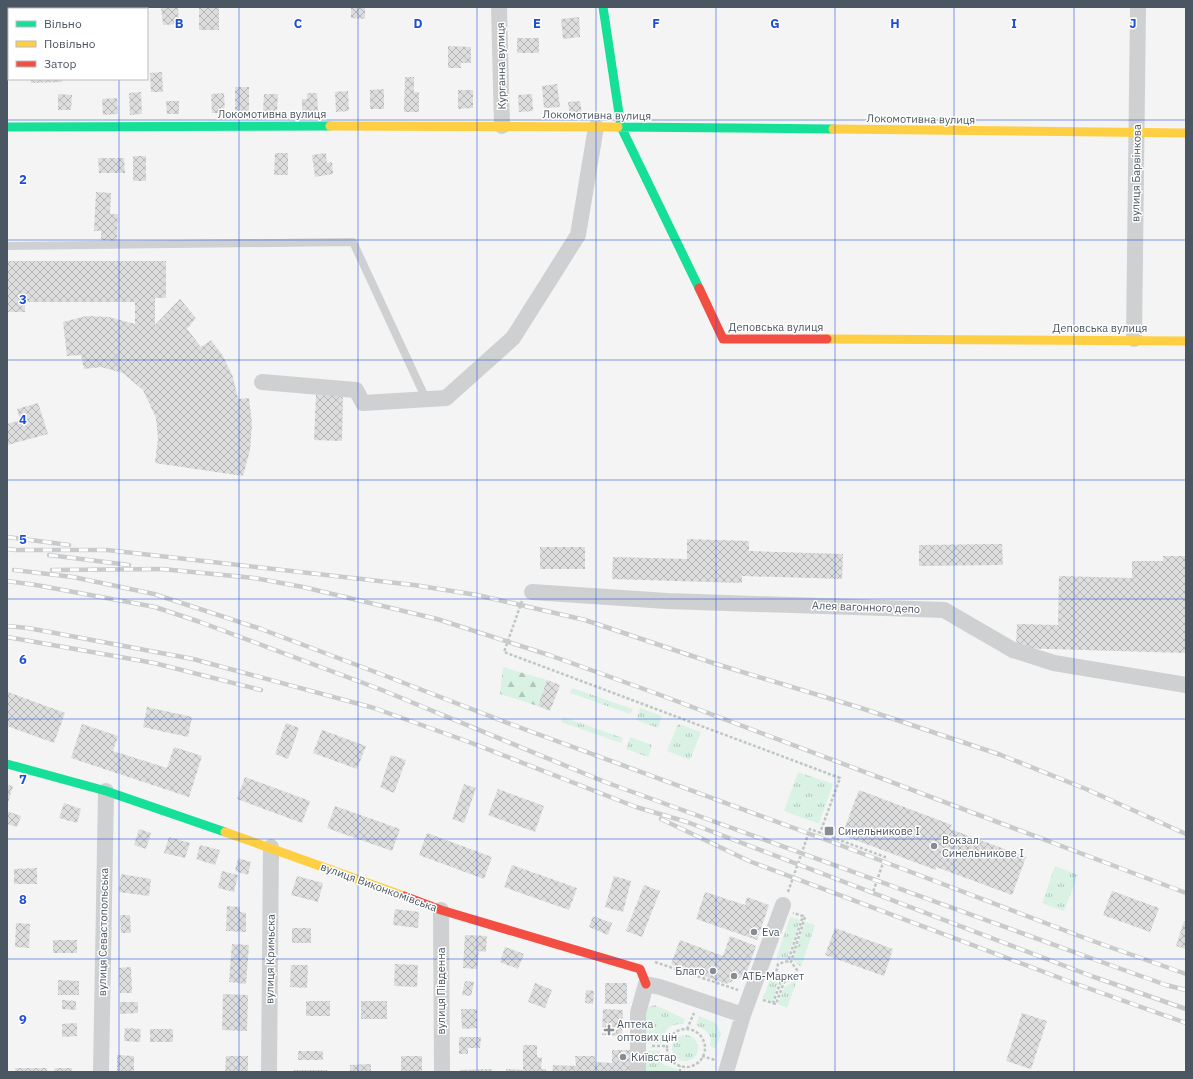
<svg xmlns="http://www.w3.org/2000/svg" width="1193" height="1079" viewBox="0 0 1193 1079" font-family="'IBM Plex Sans',sans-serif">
  <defs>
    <pattern id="grass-tufts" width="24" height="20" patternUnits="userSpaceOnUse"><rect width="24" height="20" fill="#d9f2e3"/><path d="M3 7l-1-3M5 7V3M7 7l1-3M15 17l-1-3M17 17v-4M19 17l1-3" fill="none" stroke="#b2c7bb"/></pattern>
    <pattern id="forest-firs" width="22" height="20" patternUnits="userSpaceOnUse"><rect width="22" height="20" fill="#d9f2e3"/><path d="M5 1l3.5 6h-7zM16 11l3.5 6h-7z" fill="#b2c7bb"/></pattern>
    <pattern id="building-cross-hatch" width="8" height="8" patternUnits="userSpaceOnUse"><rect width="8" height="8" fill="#ddddde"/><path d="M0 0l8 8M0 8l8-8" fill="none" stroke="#b5b6b7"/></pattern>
  </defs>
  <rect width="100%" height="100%" fill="#f4f4f4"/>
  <path fill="url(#grass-tufts)" d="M572 688 633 709 630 714 570 693Z
    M640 708 662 716 658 728 636 720Z
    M563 717 623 738 621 743 561 722Z
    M678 724 701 732 690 760 667 751Z
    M630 737 652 745 648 757 626 749Z
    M798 772 833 784 819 824 784 811Z
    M1055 866 1078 875 1064 911 1042 903Z
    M790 917 800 920 787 958 776 959Z
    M805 922 815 925 801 967 793 960Z
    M773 971 778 984 772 1002 763 998Z
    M797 980 787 1008 778 1004 784 987Z
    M655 1005 685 1019 683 1024C669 1024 665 1029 661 1043H643L646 1008Z
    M699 1016 716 1023 721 1034 716 1049 710 1046 711 1038 705 1030 696 1025Z
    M672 1048a13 13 0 1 1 26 0a13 13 0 1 1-26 0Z
    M660 1050V1057L663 1064 670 1067 677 1069V1072H644V1051Z"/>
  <path fill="url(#forest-firs)" d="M503 667 547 680 538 706 500 694Z"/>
  <path fill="url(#building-cross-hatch)" d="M161 7H178L179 24 163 25Z
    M351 7H365V19L351 18Z
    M199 8H219V30H199Z
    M579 17 580 37 563 39 561 19Z
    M517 38H539V53H517Z
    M448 46 471 47V63H461V68H448Z
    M162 72 163 92H151L150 73Z
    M405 77H414V92H419V112H404Z
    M31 79H62V82L31 83Z
    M557 84 560 107 544 108 542 86Z
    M235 87H249V111H235Z
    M384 89V109H370V90Z
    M458 90H473V108L458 109Z
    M348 91 349 111 336 112 335 92Z
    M141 92 142 114 130 115 129 93Z
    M224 93 225 113H212L211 94Z
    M307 93H317L318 111H302V99H307Z
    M58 94 72 95 71 110H58Z
    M264 94H278L277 111H263Z
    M532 94 533 111 519 112 518 95Z
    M117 98 118 114 103 115 102 99Z
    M166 101H179V114H167Z
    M580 101 582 115 570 117 568 102Z
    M275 153H288V175H274Z
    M326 153 327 163 332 162 333 174 315 177 312 155Z
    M133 156H146V181H133Z
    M98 158H124L125 173H99Z
    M96 192 111 193 110 214H118L117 241 101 240V231H94Z
    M7 261H166V298H155V325L180 299 196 318 187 329 201 347 211 340 223 356 233 377 238 399 249 398 252 424 250 450 243 476 155 463 158 439 156 418 143 390 123 373 101 367 84 369 81 355 67 356 63 322 86 316 109 317 135 324V302H25V312H7Z
    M316 395 343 396 342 441 314 440Z
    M38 403 48 434 7 445V424L20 420 17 409Z
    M687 539 749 541V551L843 554 842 579 742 576V583L612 579 613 557 687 559Z
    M1002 544 1003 565 919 566V545Z
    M540 547H585V569H540Z
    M1163 556H1186V653L1016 648 1017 624 1058 625 1059 576 1132 578V561H1163Z
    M547 680 560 685 550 711 538 706Z
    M8 692 65 713 54 743 7 726Z
    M147 707 192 717 188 737 143 727Z
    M286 723 299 728 288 759 275 754Z
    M82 724 118 736 113 751 167 768 174 747 202 756 189 797 71 758Z
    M322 730 366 746 357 769 313 753Z
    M391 755 406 760 394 793 380 787Z
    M245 777 310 801 302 823 237 799Z
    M464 784 476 788 464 823 452 819Z
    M7 785 13 786 7 806Z
    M498 789 544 806 535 832 488 815Z
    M859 790 952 825 950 829 1026 857 1012 895 936 867V870L842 835Z
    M64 803 81 809 77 823 59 818Z
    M335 806 400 829 392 851 327 828Z
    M7 811 21 816 17 827 7 824Z
    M139 829 151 833 146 849 134 845Z
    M427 833 492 857 484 879 419 855Z
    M169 837 190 843 185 858 164 853Z
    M200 845 220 850 215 865 196 859Z
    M238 858 251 862 248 875 235 871Z
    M512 865 577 888 569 910 504 887Z
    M37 868V884H14V869Z
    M222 871 238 875 234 892 218 888Z
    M121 874 151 879 149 896 119 892Z
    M297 876 323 883 318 902 291 895Z
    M614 876 631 881 623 912 605 907Z
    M644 885 660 891 642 937 626 931Z
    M1112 891 1159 908 1150 932 1103 915Z
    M705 892 745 905 747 897 769 905 757 940 696 919Z
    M227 906 240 907V912L246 913V932L226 931Z
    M395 909 419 912 418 928 393 925Z
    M120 915H130L131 933H121Z
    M593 916 612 923 608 935 589 927Z
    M1184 921H1186V949L1176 946Z
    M16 923 30 924 29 948 15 947Z
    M292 928H311V943H292Z
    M835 928 893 949 884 976 825 955Z
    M465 935 487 936 486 952 479 951 477 969 463 968Z
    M730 936 756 946 746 975 726 984 671 964 680 940 723 956Z
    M53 940H77V953H53Z
    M232 944 249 945 246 984 229 982Z
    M505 947 524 954 518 969 500 962Z
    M395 964 418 965 417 987 394 986Z
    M291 965H308L307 988 290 987Z
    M131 967 132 993H120L119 968Z
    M58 980 79 981V995H58Z
    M465 981 474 982 471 996 462 995Z
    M535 983 552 990 545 1008 528 1002Z
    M605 983H627V1004H605Z
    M586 990 594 991 593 1004 585 1003Z
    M223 994 248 995 247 1031 222 1030Z
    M62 1000 76 1001V1010L62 1009Z
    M306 1001H330V1016H306Z
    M361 1001H387V1019H361Z
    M120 1002H138V1013L120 1014Z
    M461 1009H477V1028L462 1029Z
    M603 1009 623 1010 622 1036 602 1035Z
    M1022 1013 1047 1021 1031 1069 1006 1061Z
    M77 1023V1036L62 1037V1024Z
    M125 1028 141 1029 140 1042 124 1041Z
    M150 1029H173V1042H150Z
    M459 1037H481L480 1048H468V1054H459Z
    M523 1045H537V1057L542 1058 541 1069H546V1072H506V1069L523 1070Z
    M612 1050H630V1072H552L553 1065 576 1066 575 1056H595V1062L612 1063Z
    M298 1051H323V1060H298Z
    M117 1055 134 1056V1072H117Z
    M226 1056H248V1072H225Z
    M401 1056H422V1072H401Z
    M371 1064V1072H350V1065Z
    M15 1068H47V1072H15Z
    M55 1068H72V1072H54Z
    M492 1069V1072H460L459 1070Z
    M294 1070H327V1072H294Z"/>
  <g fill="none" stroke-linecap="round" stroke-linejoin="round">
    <path stroke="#bcc7c4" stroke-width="2.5" stroke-dasharray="3 2" stroke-linecap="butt" d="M522 601 504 652 840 778 820 833
      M788 892 810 829 885 857 872 895
      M655 962 738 990
      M763 1000 773 1003 781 981 776 973 778 964 788 961 803 916 793 913
      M773 1003 776 1004 784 982 793 979 797 970 791 962 805 917 803 916
      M687 1029 694 1013
      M667 1048a19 19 0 1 1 38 0a19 19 0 1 1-38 0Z
      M652 1046H667
      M702 1056 715 1060
      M680 1072V1066"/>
    <path stroke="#ced0d2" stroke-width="8" d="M7 246 353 242 426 399"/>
    <path stroke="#ced0d2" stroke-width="16" d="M499 7 502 126
      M1134 339 1138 7
      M262 382 356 390 363 403 446 398 513 338 578 235 596 127
      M532 592 667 601 944 610 1013 650 1054 663 1186 685
      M441 910 442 1072
      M101 1072 106 791
      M269 1072 271 847
      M638 1072V1013L646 984 660 987 743 1015
      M726 1072 743 1015 783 905"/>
    <path stroke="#16e098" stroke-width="9" d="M603 7 621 127 699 288
      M7 127 330 126
      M618 127 833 129
      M7 764 106 791 225 832"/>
    <path stroke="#ffcf43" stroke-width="9" d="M330 126 618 127
      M833 129 1186 133
      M827 339 1186 341
      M225 832 404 896"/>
    <path stroke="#f24e42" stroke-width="9" d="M699 288 723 339H827
      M404 896 441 910 640 969 646 984"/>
    <defs>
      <path id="rail" d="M7 537 69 545
        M7 549 16 550H107L414 585 477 595 585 620 716 664 861 708 1001 755 1086 789 1186 834
        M49 555 129 565
        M14 570 73 577 154 594 261 629 378 673 513 725 832 842 1090 940 1186 974
        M52 570 162 569 254 578 303 587 437 619 549 655 655 693 1186 893
        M7 581 36 585 155 607 200 622 382 690 605 782 1096 960 1166 985 1186 990
        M7 626 28 628 193 659 374 708 469 742 636 807 687 822 1094 977 1186 1009
        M7 637 154 663 261 690
        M661 819 749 861 1068 981 1186 1023"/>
    </defs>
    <use href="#rail" stroke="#c9cacc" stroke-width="4.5"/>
    <use href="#rail" stroke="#fff" stroke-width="3" stroke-dasharray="9" stroke-linecap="butt"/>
  </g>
  <path fill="none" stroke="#1d4ed8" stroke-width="1" stroke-opacity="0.55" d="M119 7V9M239 7V1072M358 7V1072M477 7V1072M596 7V1072M716 7V1072M835 7V1072M954 7V1072M1074 7V1072M119 79V1072M7 120H1186M7 240H1186M7 360H1186M7 480H1186M7 599H1186M7 719H1186M7 839H1186M7 959H1186"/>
  <g fill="#868d94" stroke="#fff" stroke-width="1.5">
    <rect x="824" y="826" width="10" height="10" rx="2"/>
    <circle cx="934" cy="846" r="4"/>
    <circle cx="754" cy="932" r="4"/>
    <circle cx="713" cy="971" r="4"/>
    <circle cx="734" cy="976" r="4"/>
    <path d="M607 1024h4v4h4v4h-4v4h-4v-4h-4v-4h4z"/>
    <circle cx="623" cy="1057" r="4"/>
  </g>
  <g text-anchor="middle" stroke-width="3" stroke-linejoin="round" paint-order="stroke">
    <g font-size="11" fill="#4a5661" stroke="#fff">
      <text transform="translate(501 66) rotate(-91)" y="4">Курганна вулиця</text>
      <text x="272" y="118">Локомотивна вулиця</text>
      <text transform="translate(597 115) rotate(1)" y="4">Локомотивна вулиця</text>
      <text transform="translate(921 119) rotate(1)" y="4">Локомотивна вулиця</text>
      <text transform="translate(1136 173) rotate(-89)" y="4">вулиця Барвінкова</text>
      <text x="776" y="331">Деповська вулиця</text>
      <text x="1100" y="332">Деповська вулиця</text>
      <text transform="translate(866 607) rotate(2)" y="4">Алея вагонного депо</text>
      <text transform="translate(379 887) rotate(20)" y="4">вулиця Виконкомівська</text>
      <text transform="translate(103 932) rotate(-89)" y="4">вулиця Севастопольська</text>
      <text transform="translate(270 959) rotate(-89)" y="4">вулиця Кримьска</text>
      <text transform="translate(441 991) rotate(-90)" y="4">вулиця Південна</text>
    </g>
    <g font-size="11" fill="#4a5661" stroke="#fff" text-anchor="start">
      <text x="838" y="835">Синельникове І</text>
      <text x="942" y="844">Вокзал<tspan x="942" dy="13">Синельникове І</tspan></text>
      <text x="762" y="936">Eva</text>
      <text x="705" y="975" text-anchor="end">Благо</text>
      <text x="742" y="980">АТБ-Маркет</text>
      <text x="617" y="1028">Аптека<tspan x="617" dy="13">оптових цін</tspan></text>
      <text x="631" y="1061">Київстар</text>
    </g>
  </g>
  <g font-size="13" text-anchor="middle" font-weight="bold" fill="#1d4ed8" stroke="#fff" stroke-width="3" stroke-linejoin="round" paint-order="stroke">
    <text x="179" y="28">B</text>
    <text x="298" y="28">C</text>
    <text x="418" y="28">D</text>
    <text x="537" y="28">E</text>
    <text x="656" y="28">F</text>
    <text x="775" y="28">G</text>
    <text x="895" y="28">H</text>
    <text x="1014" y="28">I</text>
    <text x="1133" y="28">J</text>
    <text x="23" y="184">2</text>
    <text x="23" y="304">3</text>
    <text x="23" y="424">4</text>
    <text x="23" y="544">5</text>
    <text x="23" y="664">6</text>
    <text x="23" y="784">7</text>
    <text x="23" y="904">8</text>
    <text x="23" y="1024">9</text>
  </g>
  <rect width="1193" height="1079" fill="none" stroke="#4a5661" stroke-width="16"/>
  <rect x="8" y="8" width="140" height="72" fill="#ffffff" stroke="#b7bbc0"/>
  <rect x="16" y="21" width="20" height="6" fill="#16e098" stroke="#b7bbc0"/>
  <text x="44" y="28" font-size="12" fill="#4a5661">Вільно</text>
  <rect x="16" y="41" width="20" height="6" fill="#ffcf43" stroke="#b7bbc0"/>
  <text x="44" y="48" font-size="12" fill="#4a5661">Повільно</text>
  <rect x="16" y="61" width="20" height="6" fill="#f24e42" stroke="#b7bbc0"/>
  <text x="44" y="68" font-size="12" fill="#4a5661">Затор</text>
</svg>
